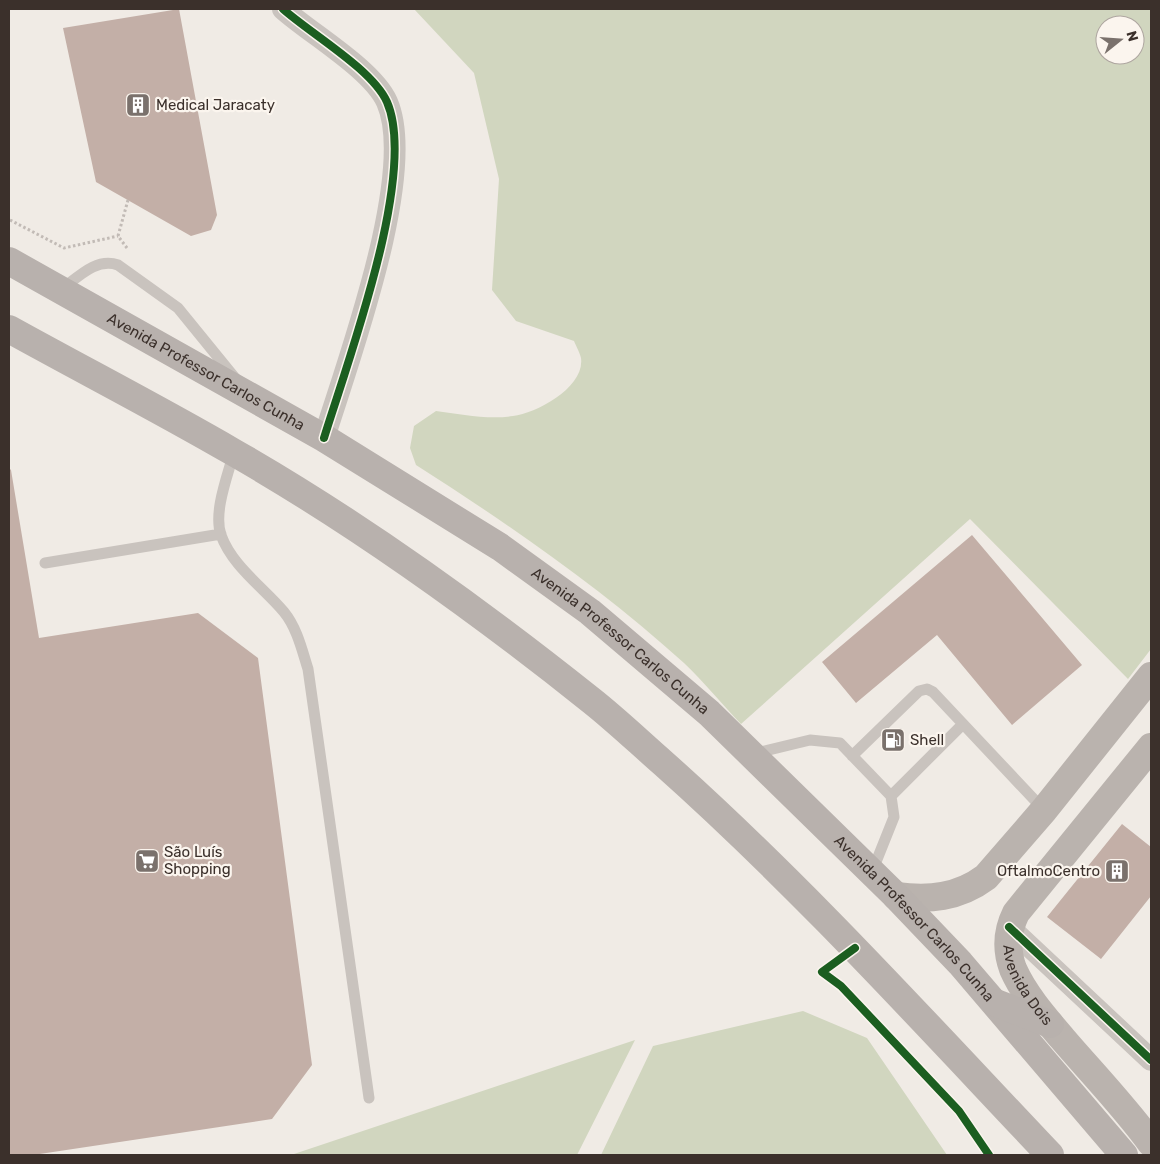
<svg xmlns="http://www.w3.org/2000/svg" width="1160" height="1164" viewBox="0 0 1160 1164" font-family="Rubik,sans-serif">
  <rect width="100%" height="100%" fill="#f0ebe5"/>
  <path fill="#d1d6bf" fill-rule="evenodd" d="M414 9H1151V649L1128 679 970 519 741 724C722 704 704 682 684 663 601 588 510 525 416 465L410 448 414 426 436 411C460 414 488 420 513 416 537 413 585 387 581 358 580 353 576 346 574 341L516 321 492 290 499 179 474 73ZM1105 25H1135V55H1105Z
    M803 1011 867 1038 947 1155H601L653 1046Z
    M635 1040 577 1155H291Z"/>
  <path fill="#c3afa7" d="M179 9 217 215 211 230 191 236 96 182 63 28Z
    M9 468 11 470 39 638 198 613 258 658 312 1065 272 1119 33 1155H9Z
    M972 535 1082 665 1012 725 937 635 856 703 822 662Z
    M1122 824 1151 847V896L1101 959 1047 917Z"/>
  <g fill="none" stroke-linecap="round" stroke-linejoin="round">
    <path stroke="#c2bbb6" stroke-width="3" stroke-dasharray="2.5 2.5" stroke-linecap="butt" d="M10 220 64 248 118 236
      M127 248 118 236 128 200"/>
    <path stroke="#c9c3be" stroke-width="11" d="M62 289C78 277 97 257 118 265L178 308 235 378
      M234 452C228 475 213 512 221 535 232 566 264 588 284 612 297 628 302 650 308 669L369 1098
      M45 563 221 534
      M752 754 810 740 840 743 891 796 894 817 872 872
      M852 756 919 691 927 689 933 692 1044 810
      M891 796 963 724"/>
    <path stroke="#c9c3be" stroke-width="22" d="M283 9C311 34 372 69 387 102 418 173 347 363 324 438
      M1009 927 1151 1060"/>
    <g stroke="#bab3ae" stroke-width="28">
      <path id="s1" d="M1151 747 1016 913C1007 931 1006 950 1013 969 1024 994 1044 1017 1062 1038 1092 1073 1124 1106 1151 1143"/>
      <path d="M896 896C929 900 958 898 986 877L1044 810 1151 676"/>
    </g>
    <g stroke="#b8b1ad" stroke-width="28">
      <path id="s2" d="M9 261 324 438 500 547 590 612 709 713 896 896 960 963 1124 1155"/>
      <path d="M9 329C83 370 159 409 233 452 359 524 478 610 592 701 616 720 639 742 663 763 800 885 924 1022 1050 1155"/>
      <path d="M996 1003 1050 1024"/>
    </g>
    <defs>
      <path id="cycleway" d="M283 9C311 34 372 69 387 102 418 173 347 363 324 438
        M1009 927 1151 1060
        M855 948 822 972 841 986 959 1111 989 1155"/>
    </defs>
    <use href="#cycleway" stroke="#fbf5ee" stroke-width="11"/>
    <use href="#cycleway" stroke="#1b5e20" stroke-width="8"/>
  </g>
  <defs>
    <symbol id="building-square" viewBox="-11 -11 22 22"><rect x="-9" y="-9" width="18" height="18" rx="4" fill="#7a716c" stroke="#fbf5ee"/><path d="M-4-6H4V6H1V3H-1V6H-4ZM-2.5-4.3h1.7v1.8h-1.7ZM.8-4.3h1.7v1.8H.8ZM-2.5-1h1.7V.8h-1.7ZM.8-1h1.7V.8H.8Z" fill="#fff"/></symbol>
    <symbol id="fuel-square" viewBox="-11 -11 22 22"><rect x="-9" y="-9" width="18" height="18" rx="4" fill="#7a716c" stroke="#fbf5ee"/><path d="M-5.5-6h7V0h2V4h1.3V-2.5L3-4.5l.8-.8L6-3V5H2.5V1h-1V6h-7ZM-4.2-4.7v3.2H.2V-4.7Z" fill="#fff"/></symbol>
    <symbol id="supermarket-square" viewBox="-11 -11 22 22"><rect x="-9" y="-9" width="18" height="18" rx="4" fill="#7a716c" stroke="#fbf5ee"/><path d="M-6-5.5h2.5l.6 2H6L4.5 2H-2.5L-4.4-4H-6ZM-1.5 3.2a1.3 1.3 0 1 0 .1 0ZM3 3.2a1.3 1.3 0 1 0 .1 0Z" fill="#fff"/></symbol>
  </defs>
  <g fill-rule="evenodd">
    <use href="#building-square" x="124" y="91" width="28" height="28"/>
    <use href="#fuel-square" x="879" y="726" width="28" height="28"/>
    <use href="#supermarket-square" x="133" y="847" width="28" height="28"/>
    <use href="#building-square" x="1103" y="857" width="28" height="28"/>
  </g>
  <g text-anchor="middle" stroke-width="4.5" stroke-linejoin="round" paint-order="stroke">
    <g font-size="15" fill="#3b302b" stroke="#fbf5ee" text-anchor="start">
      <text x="156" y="110">Medical Jaracaty</text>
      <text x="910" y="745">Shell</text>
      <text x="164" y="857">São Luís<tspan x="164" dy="17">Shopping</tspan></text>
      <text x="1100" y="876" text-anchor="end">OftalmoCentro</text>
    </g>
    <g font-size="15" fill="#3b302b" stroke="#fbf5ee">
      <text dy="5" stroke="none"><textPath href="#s2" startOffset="226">Avenida Professor Carlos Cunha</textPath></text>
      <text dy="5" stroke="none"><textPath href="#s2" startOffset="721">Avenida Professor Carlos Cunha</textPath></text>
      <text dy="5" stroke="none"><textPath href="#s2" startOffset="1126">Avenida Professor Carlos Cunha</textPath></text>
      <text dy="5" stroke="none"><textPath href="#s1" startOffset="292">Avenida Dois</textPath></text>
    </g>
  </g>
  <rect width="1160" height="1164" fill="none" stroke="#3b302b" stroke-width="20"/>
  <g transform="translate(1120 40) rotate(73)"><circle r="24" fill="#fbf5ee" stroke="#aea6a0"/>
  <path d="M0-4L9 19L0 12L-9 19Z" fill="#7a716c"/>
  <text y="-8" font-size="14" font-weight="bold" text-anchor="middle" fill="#3b302b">N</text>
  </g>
</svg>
